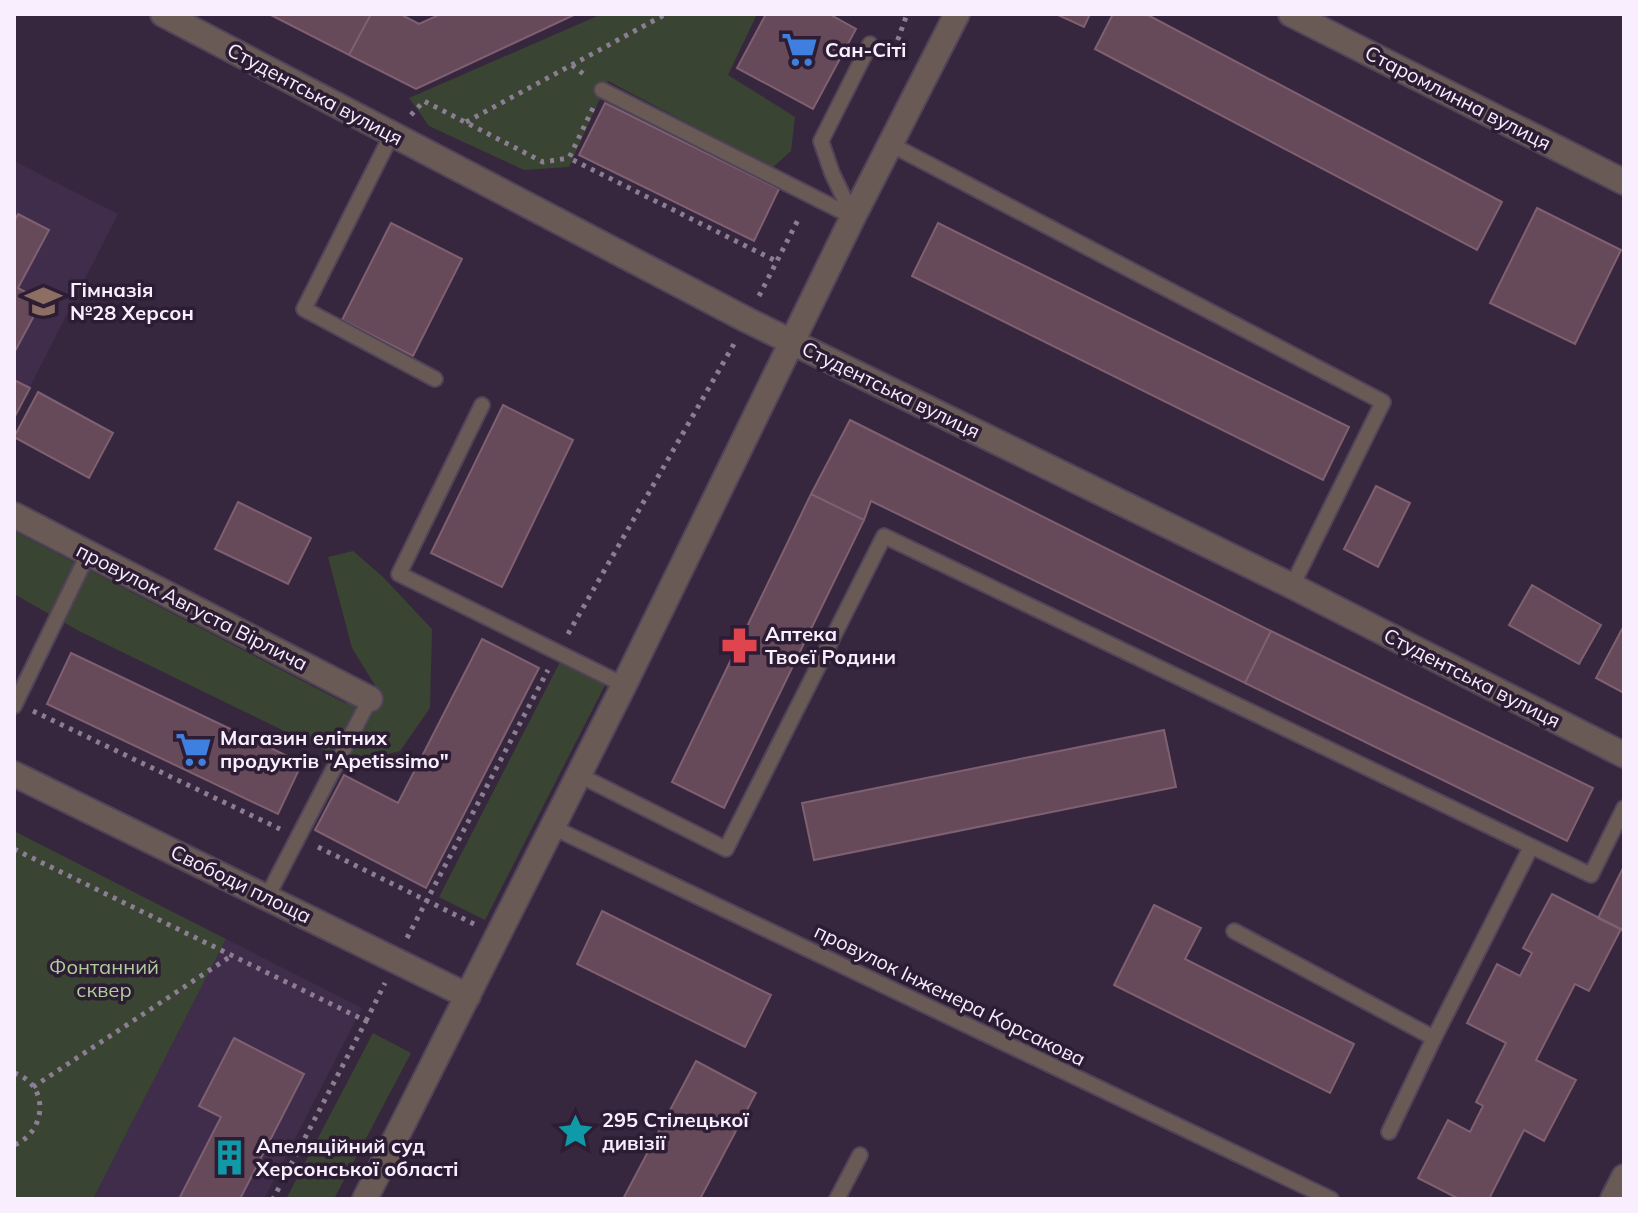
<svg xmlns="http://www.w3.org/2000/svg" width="1638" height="1213" viewBox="0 0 1638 1213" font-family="Mulish,sans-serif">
  <rect width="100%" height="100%" fill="#36273e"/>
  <path fill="#402d4b" d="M14 161 118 214 14 418Z
    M226 939 362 1008 264 1199H93Z"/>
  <path fill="#3a4432" d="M602 14H757L728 75 795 117 791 151 772 168 608 81 569 167 524 170 429 126 409 98Z
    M14 531 345 703 381 695 352 648 328 557 353 551 382 576 432 629 430 708 400 751 354 762 315 746 79 631 14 594Z
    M560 662 605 685 485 920 439 897Z
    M14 831 226 939 93 1199H14Z
    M373 1033 411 1053 334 1199H286Z"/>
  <path fill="#674a5a" stroke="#7f6071" stroke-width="2" d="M269 14H371L349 55Z
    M371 14H400L419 24 441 14H576L416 89 349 55Z
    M766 14H829L856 29 813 109 737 68Z
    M1056 14H1090L1084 27Z
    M1113 14H1146L1502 202 1477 250 1095 49Z
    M605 103 779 189 754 241 579 155Z
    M1537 208 1621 250 1575 344 1490 303Z
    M18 214 49 230 18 288 42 301 14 353V222Z
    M391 223 462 259 413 356 342 320Z
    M938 223 1349 427 1323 480 912 276Z
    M14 380 30 388 14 418Z
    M38 392 113 433 89 478 14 437Z
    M503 405 573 440 502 587 431 553Z
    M850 420 1271 631 1245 683 871 501 864 520 811 494Z
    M1376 486 1410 503 1378 567 1344 549Z
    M811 494 864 520 724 808 672 782Z
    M238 502 311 538 288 584 215 549Z
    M1532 585 1601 625 1579 664 1509 625Z
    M1622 629 1624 630V693L1596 678Z
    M1271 631 1593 788 1567 841 1245 683Z
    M482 639 539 668 426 888 315 830 344 775 398 803Z
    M71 653 302 763 278 814 47 704Z
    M1164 730 1176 787 814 860 802 803Z
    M1624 866V931L1598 918Z
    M1552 894 1621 929 1589 991 1575 984 1536 1060 1576 1080 1544 1141 1524 1130 1489 1199H1459L1418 1178 1448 1120 1470 1132 1483 1106 1476 1102 1506 1043 1467 1023 1497 964 1520 976 1532 953 1523 948Z
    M1154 905 1201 928 1185 959 1354 1044 1330 1093 1114 985Z
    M602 911 771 995 745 1047 577 964Z
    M234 1038 304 1074 240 1199H179L221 1117 199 1106Z
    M696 1061 756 1093 700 1199H623Z"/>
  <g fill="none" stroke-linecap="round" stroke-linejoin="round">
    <defs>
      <path id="service" d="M602 90 853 217
        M392 134 304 309 435 379
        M890 144 1383 402 1292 586
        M853 217 832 173 821 141 870 44
        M482 405 399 574 624 685
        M14 706 88 554
        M579 775 726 849 884 536 1591 875 1624 808
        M552 827 1331 1199
        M267 897 370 699
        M1234 931 1434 1038 1531 847
        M1389 1132 1434 1038
        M837 1199 860 1155"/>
      <path id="minor" d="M163 14 747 320 1292 586 1624 755
        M14 515 370 699
        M14 774 468 996
        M365 1199 624 685 853 217 957 14
        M1613 1199 1624 1177"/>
      <path id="tertiary" d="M1291 14 1624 182"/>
    </defs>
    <use href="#service" stroke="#514359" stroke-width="18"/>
    <use href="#minor" stroke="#514359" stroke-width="28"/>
    <use href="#tertiary" stroke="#514359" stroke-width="28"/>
    <path stroke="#8b7e92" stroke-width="5" stroke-dasharray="4 6" stroke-linecap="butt" d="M891 59 907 14
      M572 65 586 76
      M593 108 569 158 776 261
      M411 115 424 101 543 162 569 158
      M466 122 666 14
      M759 296 800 216
      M568 634 734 344
      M33 711 280 829
      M318 847 474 924
      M14 849 366 1021 273 1199
      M407 938 548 670
      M366 1021 385 983
      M14 1073C50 1084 47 1132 14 1145
      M33 1087 231 956"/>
    <use href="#service" stroke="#695a56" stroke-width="14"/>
    <use href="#minor" stroke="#695a56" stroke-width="24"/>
    <use href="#tertiary" stroke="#695a56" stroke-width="24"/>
  </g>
  <defs>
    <symbol id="supermarket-bare" viewBox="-9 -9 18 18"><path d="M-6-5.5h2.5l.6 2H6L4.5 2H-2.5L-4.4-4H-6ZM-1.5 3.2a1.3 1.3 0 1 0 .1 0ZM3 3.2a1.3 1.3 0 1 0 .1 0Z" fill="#3f7fe0" stroke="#2c1d34" stroke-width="2.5" paint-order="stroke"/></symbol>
    <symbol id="school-bare" viewBox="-9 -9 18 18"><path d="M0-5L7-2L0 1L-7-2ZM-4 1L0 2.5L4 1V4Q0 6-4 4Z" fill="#8d6e63" stroke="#2c1d34" stroke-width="2.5" paint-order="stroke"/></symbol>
    <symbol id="pharmacy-bare" viewBox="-9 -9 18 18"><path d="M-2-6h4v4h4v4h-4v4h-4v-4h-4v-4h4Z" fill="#e0444e" stroke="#2c1d34" stroke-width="2.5" paint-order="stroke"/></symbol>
    <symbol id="sight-bare" viewBox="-9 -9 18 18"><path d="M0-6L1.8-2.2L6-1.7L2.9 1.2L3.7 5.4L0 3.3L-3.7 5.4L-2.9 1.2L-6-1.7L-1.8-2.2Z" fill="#0f9aa8" stroke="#2c1d34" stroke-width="2.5" paint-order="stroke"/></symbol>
    <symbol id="building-bare" viewBox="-9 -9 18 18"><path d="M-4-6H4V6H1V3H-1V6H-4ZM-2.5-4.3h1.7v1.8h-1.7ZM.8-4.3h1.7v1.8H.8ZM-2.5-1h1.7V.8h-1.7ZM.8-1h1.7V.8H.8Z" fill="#0f9aa8" stroke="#2c1d34" stroke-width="2.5" paint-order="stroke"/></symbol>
  </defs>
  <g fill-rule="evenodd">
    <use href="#supermarket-bare" x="774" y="24" width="51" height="51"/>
    <use href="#school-bare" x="18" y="276" width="51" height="51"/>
    <use href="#pharmacy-bare" x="714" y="620" width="51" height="51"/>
    <use href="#supermarket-bare" x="168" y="724" width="51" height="51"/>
    <use href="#sight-bare" x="550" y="1106" width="51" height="51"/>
    <use href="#building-bare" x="204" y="1132" width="51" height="51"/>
  </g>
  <g text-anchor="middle" stroke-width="7" stroke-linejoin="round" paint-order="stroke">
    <g font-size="20" font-weight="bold" fill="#f8eefe" stroke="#2c1d34" text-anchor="start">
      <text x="825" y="57">Сан-Сіті</text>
      <text x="70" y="297">Гімназія<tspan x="70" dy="23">№28 Херсон</tspan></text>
      <text x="765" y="641">Аптека<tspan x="765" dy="23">Твоєї Родини</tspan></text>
      <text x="220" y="745">Магазин елітних<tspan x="220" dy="23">продуктів "Apetissimo"</tspan></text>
      <text x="602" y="1127">295 Стілецької<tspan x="602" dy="23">дивізії</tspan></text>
      <text x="256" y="1153">Апеляційний суд<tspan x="256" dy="23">Херсонської області</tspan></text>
    </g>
    <g font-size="20" fill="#f8eefe" stroke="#2c1d34">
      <text transform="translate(315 94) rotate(28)" y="7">Студентська вулиця</text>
      <text transform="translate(1458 98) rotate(27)" y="7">Старомлинна вулиця</text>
      <text transform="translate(891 390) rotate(26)" y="7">Студентська вулиця</text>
      <text transform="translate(192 607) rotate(27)" y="7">провулок Августа Вірлича</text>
      <text transform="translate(1472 678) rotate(27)" y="7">Студентська вулиця</text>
      <text transform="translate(241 884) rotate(26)" y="7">Свободи площа</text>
      <text transform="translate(950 995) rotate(26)" y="7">провулок Інженера Корсакова</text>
    </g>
    <g font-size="20" fill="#afcd98" stroke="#2c1d34">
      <text x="104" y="974">Фонтанний<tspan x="104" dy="23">сквер</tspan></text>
    </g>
  </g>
  <rect width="1638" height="1213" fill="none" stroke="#f8eefe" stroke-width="32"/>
</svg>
